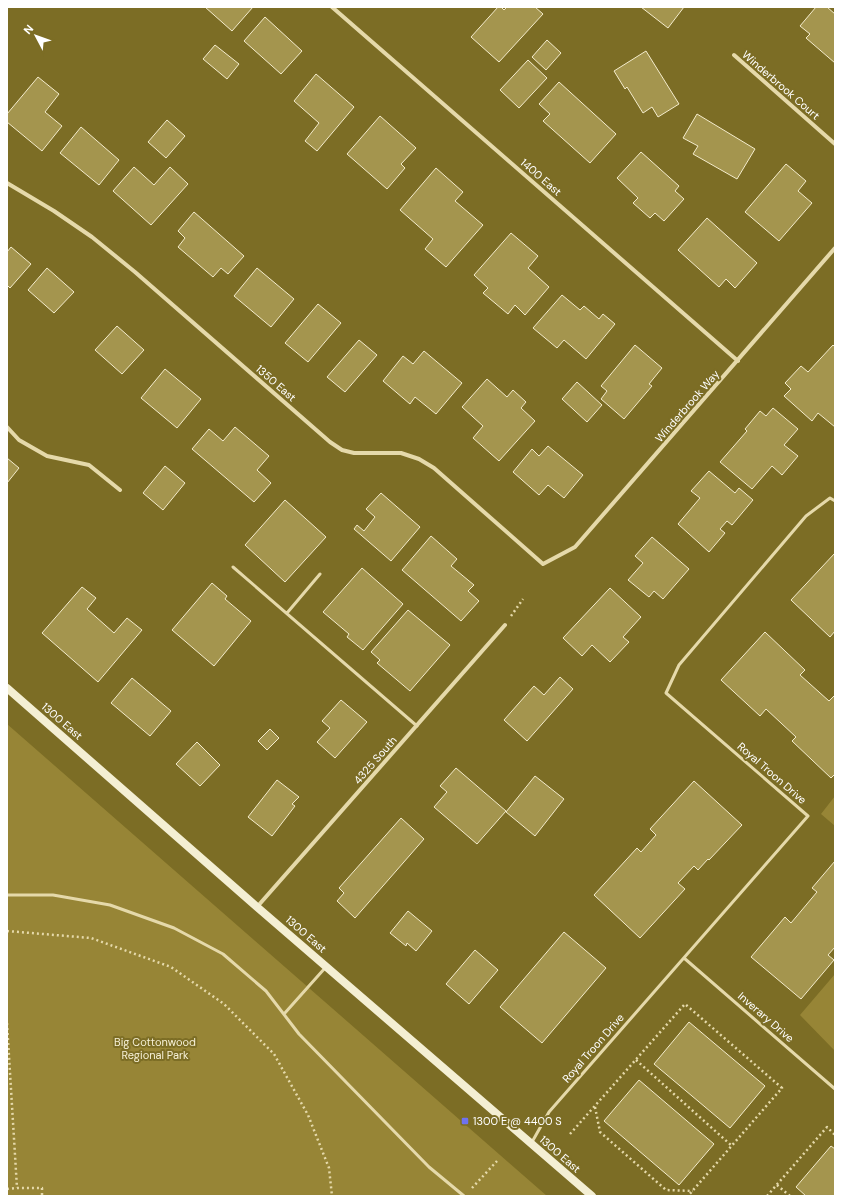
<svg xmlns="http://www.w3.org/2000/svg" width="842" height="1203" viewBox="0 0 842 1203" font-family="'DM Sans',sans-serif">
  <rect width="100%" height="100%" fill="#7c6d25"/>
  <path fill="#978536" d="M7 724 547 1196H7Z
    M835 796V826L821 814Z
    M835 974V1049L834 1050 800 1015Z"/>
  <path fill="#a4954e" stroke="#f4eccc" d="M205 7H253L232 31Z
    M498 7H501L504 10 507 7H535L543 14 499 62 471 37Z
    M641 7H684L668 28Z
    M816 7H827L835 14V63L806 38 810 34 800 26Z
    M265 17 302 51 281 74 244 41Z
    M547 40 561 53 546 70 532 57Z
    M215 45 239 64 227 79 203 59Z
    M646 51 679 104 658 117 652 107 643 113 627 87 625 89 614 71Z
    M528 60 547 78 519 108 500 90Z
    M316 74 354 107 317 151 305 141 319 123 294 101Z
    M38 77 59 94 45 112 62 126 42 151 7 122V114Z
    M559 82 616 134 590 163 543 121 550 114 539 104Z
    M697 114 755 149 737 179 693 154 698 146 683 138Z
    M380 116 416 148 401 164 405 168 387 189 347 154Z
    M167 120 185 136 166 158 148 142Z
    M81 127 119 160 99 185 60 153Z
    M641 152 679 186 675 191 684 199 664 221 655 213 650 218 633 203 638 198 617 178Z
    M786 164 806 181 798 191 812 203 779 241 745 212Z
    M134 167 154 185 170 167 188 184 151 225 113 191Z
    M436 168 463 192 455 201 483 225 446 267 425 249 433 239 400 210Z
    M194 212 244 256 228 274 221 268 213 277 178 247 185 238 178 231Z
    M707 218 757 263 735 288 726 279 719 287 678 250Z
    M511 233 538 256 528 268 549 287 525 315 515 305 508 314 483 293 488 288 474 275Z
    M11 247 31 264 10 288 7 285V252Z
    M47 268 74 292 54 313 28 290Z
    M257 268 294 299 271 327 234 296Z
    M562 295 580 310 584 306 599 319 603 314 615 324 586 359 564 340 557 348 533 328Z
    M318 304 341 323 308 362 285 343Z
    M117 326 144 350 122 374 95 350Z
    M359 340 377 355 345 392 327 377Z
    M635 345 662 368 649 384 652 386 624 419 601 399 607 391 601 386Z
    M833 345 835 347V427L818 413 812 421 784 396 791 389 785 383 801 366 808 372Z
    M424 351 462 383 436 414 415 397 410 404 383 381 403 356 413 364Z
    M165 369 201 399 177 428 141 398Z
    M487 379 507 397 513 390 526 402 521 408 535 421 499 461 473 438 483 426 462 407Z
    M577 382 602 405 587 422 562 399Z
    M773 408 798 429 784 445 798 456 782 475 772 466 752 489 720 462 747 431 745 429 760 411 766 416Z
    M235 427 269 456 257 470 271 483 254 502 192 449 209 429 223 441Z
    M548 446 583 475 564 498 548 485 539 495 513 472 532 449 539 456Z
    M7 458 19 468 7 483Z
    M165 466 185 483 163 510 143 493Z
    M709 471 735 493 739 488 753 500 732 525 727 521 720 529 725 533 709 552 678 524 700 498 691 491Z
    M381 493 420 527 391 561 354 529 357 525 364 531 375 517 366 509Z
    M285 500 326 537 285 582 245 545Z
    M431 536 457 559 451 566 474 585 468 591 479 601 461 621 402 570Z
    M652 537 689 569 663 599 654 591 649 597 628 580 643 563 635 556Z
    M835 553V631L830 637 791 600Z
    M362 568 403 604 363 650 347 637 349 634 323 612Z
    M212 583 227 596 225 599 251 621 214 666 172 630Z
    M82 587 96 598 87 609 114 633 127 618 142 630 98 682 42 633Z
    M610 588 641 617 623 637 629 642 610 662 592 645 582 656 563 638Z
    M408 610 450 645 410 691 377 663 380 660 371 652Z
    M765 632 805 670 800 675 829 701 835 695V774L831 778 792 741 796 737 766 709 760 716 721 680Z
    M560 677 573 689 527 741 504 720 534 686 544 695Z
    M132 678 171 711 150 736 111 703Z
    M341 700 367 722 335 758 317 742 330 728 322 721Z
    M270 729 279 738 267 750 258 741Z
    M197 742 220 765 200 786 176 764Z
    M456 768 506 811 477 844 434 807 447 792 440 786Z
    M535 776 564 799 535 836 506 812Z
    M277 780 299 797 292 804 295 806 272 836 248 817Z
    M694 781 742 825 709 860 708 859 698 870 694 866 678 883 685 889 640 938 594 895 637 848 641 852 656 835 650 829Z
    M401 818 424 839 355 918 337 901 344 893 339 888Z
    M835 861V947L828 955 834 960 801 999 751 957 785 917 791 923 817 892 812 888Z
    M408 911 432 931 416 951 407 943 406 946 390 933Z
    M564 932 606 968 542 1043 500 1007Z
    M475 950 498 970 469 1004 446 984Z
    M689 1022 765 1086 730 1128 654 1064Z
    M639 1080 714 1144 679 1185 604 1121Z
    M831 1146 835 1149V1196H806L796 1187Z"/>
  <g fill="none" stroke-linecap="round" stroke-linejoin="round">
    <path stroke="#e5d9aa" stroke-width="2.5" stroke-dasharray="2 3" stroke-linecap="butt" d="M511 616 523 599
      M7 931 91 938 171 967 224 1004 274 1054 308 1115 329 1168 332 1196
      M7 1023 17 1188
      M636 1060 732 1146
      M595 1107 600 1132 666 1190 693 1191
      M570 1134 685 1004 782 1088 688 1196
      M777 1185 790 1196
      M472 1188 497 1161
      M7 1189 17 1188H42V1196
      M767 1196 827 1127 835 1135"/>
    <path stroke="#e5d9aa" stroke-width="3" d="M233 567 417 726
      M287 613 320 574
      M7 895H53L110 905 174 928 223 954 266 991 299 1034 429 1167 464 1196
      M684 958 835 1089
      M284 1014 325 968
      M532 1142 549 1112 808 816 666 693 679 665 806 516 830 498 835 501"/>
    <path stroke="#e5d9aa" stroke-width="4" d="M332 7 738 361
      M734 55 835 144
      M7 183 54 211 92 237 135 272 330 442 342 450 354 453H401L419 459 434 468 543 564 575 547 835 248
      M7 427 19 440 47 456 89 465 120 490
      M257 907 505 625"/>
    <path stroke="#f4efd3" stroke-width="8" d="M7 688 257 907 592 1196"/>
  </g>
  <rect fill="#6f72ee" stroke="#7c6d25" stroke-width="1.5" x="461" y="1117" width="8" height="8" rx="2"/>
  <g text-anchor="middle" stroke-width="4" stroke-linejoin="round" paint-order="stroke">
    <g font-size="11" fill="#fff" stroke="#7c6d25">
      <text transform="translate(781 85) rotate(41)" y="4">Winderbrook Court</text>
      <text transform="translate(541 177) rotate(41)" y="4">1400 East</text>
      <text transform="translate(276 383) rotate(41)" y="4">1350 East</text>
      <text transform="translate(687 406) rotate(-49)" y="4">Winderbrook Way</text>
      <text transform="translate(62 721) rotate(41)" y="4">1300 East</text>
      <text transform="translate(375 760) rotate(-49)" y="4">4325 South</text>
      <text transform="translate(772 773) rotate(41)" y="4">Royal Troon Drive</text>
      <text transform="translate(306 934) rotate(41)" y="4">1300 East</text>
      <text transform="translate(766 1017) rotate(41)" y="4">Inverary Drive</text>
      <text transform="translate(593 1048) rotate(-49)" y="4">Royal Troon Drive</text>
      <text transform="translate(560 1154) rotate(41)" y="4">1300 East</text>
    </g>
    <g font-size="11" fill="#f6f0d6" stroke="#7c6d25">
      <text x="155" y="1046">Big Cottonwood<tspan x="155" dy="13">Regional Park</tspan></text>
    </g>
    <g font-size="11" fill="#fff" stroke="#7c6d25" text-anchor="start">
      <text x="473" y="1125">1300 E @ 4400 S</text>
    </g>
  </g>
  <rect width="842" height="1203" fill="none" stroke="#ffffff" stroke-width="16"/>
  <g transform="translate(36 36) rotate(311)" stroke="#7c6d25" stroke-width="3" paint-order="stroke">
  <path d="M0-3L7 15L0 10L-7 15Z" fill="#ffffff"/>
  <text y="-6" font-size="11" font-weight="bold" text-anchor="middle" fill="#ffffff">N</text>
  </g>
</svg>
